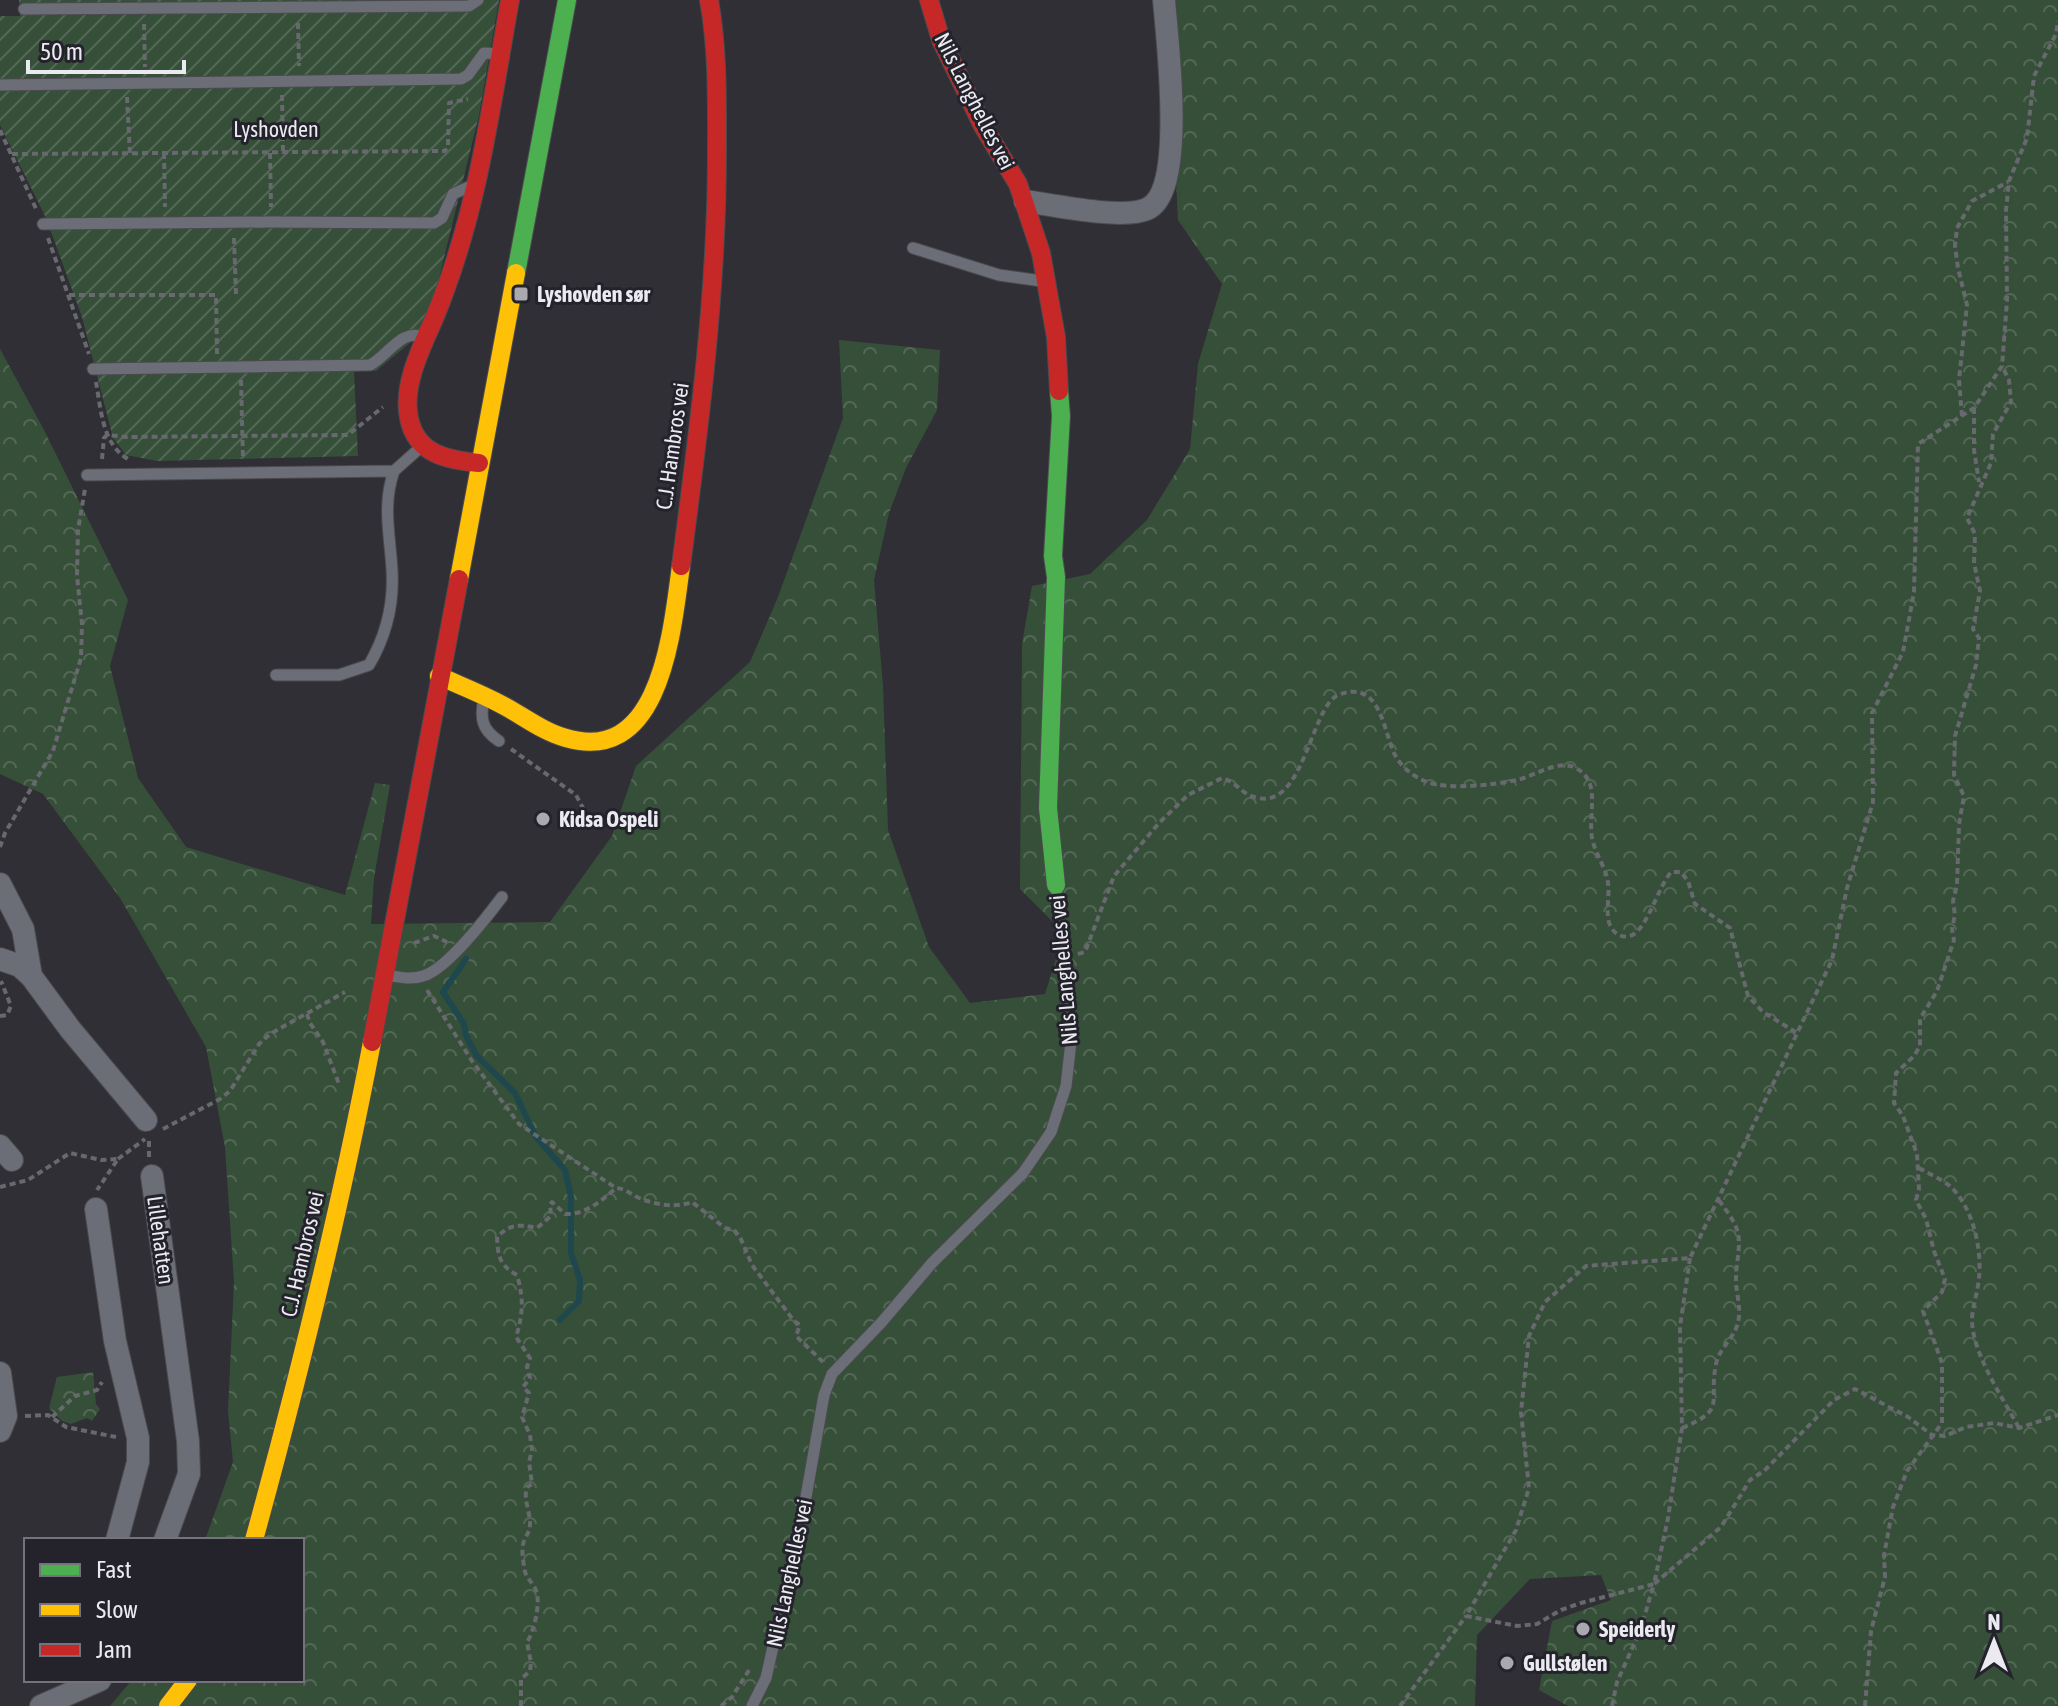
<svg xmlns="http://www.w3.org/2000/svg" width="2058" height="1706" viewBox="0 0 2058 1706" font-family="'Asap Condensed',sans-serif">
  <defs>
    <pattern id="forest-crowns" width="20" height="18" patternUnits="userSpaceOnUse" patternTransform="scale(2)"><rect width="20" height="18" fill="#364f38"/><path d="M2 6a3 3 0 1 1 6 0M12 15a3 3 0 1 1 6 0" fill="none" stroke="#536855"/></pattern>
    <pattern id="garden-furrows" width="10" height="10" patternUnits="userSpaceOnUse" patternTransform="scale(2)"><rect width="10" height="10" fill="#364f38"/><path d="M-1 1l2-2M0 10L10 0M9 11l2-2" fill="none" stroke="#536855"/></pattern>
  </defs>
  <rect width="100%" height="100%" fill="#302f35"/>
  <path fill="url(#forest-crowns)" d="M1167 0H2058V1706H1568L1539 1690 1552 1621 1611 1600 1601 1575 1530 1579 1477 1635 1475 1706H110L132 1680H302V1540H205L233 1462 228 1411 234 1282 225 1147 206 1047 120 898 43 794 0 774V349L43 428 128 600 110 666 138 778 186 847 345 895 375 783 390 785 374 878 371 924 550 922 612 836 636 766 750 662 778 597 843 418 839 340 940 350 937 410 906 468 889 513 874 580 883 686 888 830 929 947 970 1003 1045 994 1064 933 1020 889 1022 644 1032 586 1090 574 1147 520 1190 449 1198 364 1222 284 1178 220Z
    M93 1372 96 1404 100 1409 92 1421 87 1418 71 1424 62 1421 49 1408 57 1377Z"/>
  <path fill="url(#garden-furrows)" d="M19 0H499L479 115 430 315 411 342 376 371H354L358 456 157 461 126 455 113 438 82 317 46 218 0 125V16H20Z"/>
  <g fill="none" stroke-linecap="round" stroke-linejoin="round">
    <path stroke="#1e484e" stroke-width="6" d="M466 959 443 992 464 1024 466 1036 477 1056 515 1093 536 1137 565 1170 571 1197V1253L580 1280 579 1301 560 1320"/>
    <defs>
      <path id="lane" d="M24 9 469 6 478 0
        M0 85 461 79 468 75 484 53 500 54
        M43 224 270 222 434 223 442 218 453 194 473 185
        M913 248 999 275 1042 281
        M93 369 370 365C388 356 401 328 423 337
        M87 475 394 471 421 447
        M276 675H339L369 665C386 636 394 604 392 570 390 535 382 505 394 471
        M484 697C480 718 481 729 499 741
        M386 975C398 977 411 980 423 976 446 970 487 917 502 897
        M752 1706 766 1678 804 1508 824 1395 832 1374 881 1323 932 1263 1023 1173 1051 1132 1066 1086 1071 1042 1056 886"/>
      <path id="street" d="M1025 201C1052 205 1123 220 1147 209 1187 191 1167 39 1164 0
        M0 884 23 929 31 976
        M0 959 20 966 31 976 70 1029 146 1120
        M0 1146 12 1160
        M152 1176 188 1441 189 1474 165 1540
        M96 1209 115 1341 138 1438V1462L117 1540
        M0 1373 6 1416 0 1431
        M41 1706 100 1680"/>
      <path id="fast" d="M516 273 567 0
        M1056 885 1048 808 1056 577 1053 556 1061 416 1059 391"/>
      <path id="slow" d="M459 579 516 273
        M439 676C461 686 485 695 506 707 526 718 544 732 566 738 662 766 672 629 681 566
        M254 1540C299 1376 340 1210 372 1042
        M168 1706 188 1680"/>
      <path id="jam" d="M929 0 941 40 983 126 1018 184 1041 253 1056 337 1059 391
        M479 463C447 460 416 454 409 418 402 386 421 348 434 319 478 213 490 111 510 0
        M681 566C699 429 717 291 717 152 717 101 718 50 709 0
        M372 1042 459 579"/>
    </defs>
    <use href="#lane" stroke="#4b4a4e" stroke-width="13"/>
    <use href="#street" stroke="#4b4a4e" stroke-width="24"/>
    <use href="#fast" stroke="#4b4a4e" stroke-width="20"/>
    <use href="#slow" stroke="#4b4a4e" stroke-width="20"/>
    <use href="#jam" stroke="#4b4a4e" stroke-width="20"/>
    <path stroke="#67696f" stroke-width="4" stroke-dasharray="6 4" stroke-linecap="butt" d="M298 23 299 66
      M144 24 145 67
      M282 95 283 153
      M127 97 130 154
      M0 130 37 211
      M164 153 165 207
      M270 153 271 207
      M12 154 445 151 448 147 449 103 468 99
      M48 238 89 354
      M234 238 236 295
      M69 295H216L217 354
      M241 380 243 459
      M96 382C101 409 102 444 128 459
      M1974 408V450L1979 482
      M1962 416 1959 380 1967 305 1958 268 1955 246 1957 228 1972 201 2008 182
      M102 459 104 438 107 435 127 437 348 435 383 407
      M511 749 576 795 583 808 582 826
      M0 847 5 833 53 751 81 658 82 624 77 576 78 530 85 489
      M414 943 434 936 447 942
      M1078 954 1085 952 1114 876 1159 823 1188 795 1222 778C1239 783 1241 795 1258 798 1304 808 1311 707 1338 695 1381 678 1383 731 1395 755 1402 768 1414 777 1427 782 1449 790 1493 785 1517 780 1535 776 1556 760 1574 767 1582 771 1587 776 1590 784 1595 800 1589 820 1592 838 1595 854 1606 867 1608 883 1610 895 1605 915 1610 925 1614 935 1625 940 1634 934 1648 925 1658 888 1671 872H1681L1688 881 1695 904 1730 928 1748 996 1763 1012 1797 1033
      M427 990 472 1061 519 1124 616 1188
      M307 1014 310 1023 323 1042 339 1084
      M0 1016 7 1015 11 1006 1 981
      M163 1129 220 1099 230 1091 259 1044 270 1034 345 992
      M149 1157V1138
      M118 1159 145 1139
      M1919 1168C1929 1174 1942 1179 1951 1187 1973 1208 1982 1249 1979 1278 1978 1292 1972 1307 1972 1321 1973 1355 2003 1398 2019 1428
      M0 1187 28 1180 70 1153 101 1160 118 1159 97 1190
      M1690 1258 1680 1327 1682 1428 1668 1518 1654 1584 1581 1603 1561 1610 1537 1624 1517 1626 1466 1616 1516 1530 1529 1488 1521 1412 1529 1336 1545 1302 1586 1266 1690 1258 1832 960 1847 888 1873 802 1872 713 1903 652 1914 592 1918 444 1974 408 2002 366 2007 301 2006 210 2009 181 2027 138 2034 76 2056 34 2058 21
      M25 1416 48 1415 66 1427 116 1437
      M52 1417 75 1396 97 1390 102 1382
      M1682 1428C1728 1409 1708 1403 1716 1364 1719 1349 1732 1340 1737 1326 1742 1311 1737 1297 1736 1283 1735 1264 1743 1244 1736 1227 1732 1217 1724 1208 1719 1200
      M521 1706V1679L530 1671 531 1663 527 1642C534 1632 542 1600 535 1588 530 1579 525 1578 524 1566 523 1559 521 1548 524 1541 527 1534 530 1531 530 1524 530 1510 523 1500 527 1487L532 1484 529 1462 532 1450 530 1435 522 1417 529 1393 523 1387 530 1378 527 1367 530 1358 516 1337C523 1314 524 1299 517 1275 499 1265 498 1256 497 1237 510 1224 519 1224 537 1228L551 1216 550 1204 552 1202 565 1214C585 1215 601 1201 616 1188 627 1189 630 1194 639 1198 657 1205 675 1208 692 1202L725 1228 734 1230 740 1237 752 1265 794 1321 800 1325 796 1336 823 1362
      M721 1706 732 1697 751 1667
      M1400 1706 1466 1616
      M1612 1706 1617 1682 1640 1631 1654 1584 1721 1527 1750 1480 1764 1471 1834 1400 1855 1389 1908 1417 1932 1435 1945 1436 1966 1427 1994 1423 2019 1428 2058 1415
      M1865 1706 1871 1631 1885 1577 1884 1555 1893 1507 1907 1471 1942 1423V1363L1923 1311 1942 1292 1945 1279 1934 1251 1926 1219 1916 1200 1919 1189 1917 1154 1903 1116 1894 1103 1896 1073 1914 1056 1920 1046V1019L1937 991 1954 940 1952 929 1955 915 1953 901 1957 885 1959 824 1964 796 1954 775 1955 736 1976 665 1979 638 1973 629 1980 591 1974 563 1975 534 1967 518 1991 463 1993 434 2011 402 2009 380 2002 366"/>
    <use href="#lane" stroke="#6b6e76" stroke-width="11"/>
    <use href="#street" stroke="#6b6e76" stroke-width="22"/>
    <use href="#fast" stroke="#4caf50" stroke-width="18"/>
    <use href="#slow" stroke="#ffc107" stroke-width="18"/>
    <use href="#jam" stroke="#c62828" stroke-width="18"/>
  </g>
  <g fill="#aaa9af" stroke="#24232c" stroke-width="3">
    <rect x="513" y="286" width="16" height="16" rx="4"/>
    <circle cx="543" cy="819" r="8"/>
    <circle cx="1583" cy="1629" r="8"/>
    <circle cx="1507" cy="1663" r="8"/>
  </g>
  <g text-anchor="middle" stroke-width="6" stroke-linejoin="round" paint-order="stroke">
    <g font-size="22" fill="#ebeaf1" stroke="#24232c">
      <text transform="translate(975 101) rotate(63)" y="8">Nils Langhelles vei</text>
      <text x="276" y="137">Lyshovden</text>
      <text transform="translate(672 446) rotate(-82)" y="8">C.J. Hambros vei</text>
      <text transform="translate(1063 970) rotate(-95)" y="8">Nils Langhelles vei</text>
      <text transform="translate(161 1240) rotate(82)" y="8">Lillehatten</text>
      <text transform="translate(302 1254) rotate(-77)" y="8">C.J. Hambros vei</text>
      <text transform="translate(789 1573) rotate(-78)" y="8">Nils Langhelles vei</text>
    </g>
    <g font-size="22" font-weight="bold" fill="#ebeaf1" stroke="#24232c" text-anchor="start">
      <text x="537" y="302">Lyshovden sør</text>
      <text x="559" y="827">Kidsa Ospeli</text>
      <text x="1599" y="1637">Speiderly</text>
      <text x="1523" y="1671">Gullstølen</text>
    </g>
  </g>
  <rect x="24" y="1538" width="280" height="144" fill="#24232c" stroke="#74737b" stroke-width="2"/>
  <rect x="40" y="1564" width="40" height="12" fill="#4caf50" stroke="#74737b" stroke-width="2"/>
  <text x="96" y="1578" font-size="24" fill="#ebeaf1">Fast</text>
  <rect x="40" y="1604" width="40" height="12" fill="#ffc107" stroke="#74737b" stroke-width="2"/>
  <text x="96" y="1618" font-size="24" fill="#ebeaf1">Slow</text>
  <rect x="40" y="1644" width="40" height="12" fill="#c62828" stroke="#74737b" stroke-width="2"/>
  <text x="96" y="1658" font-size="24" fill="#ebeaf1">Jam</text>
  <g transform="translate(1994 1642)" stroke="#24232c" stroke-width="6" paint-order="stroke">
  <path d="M0-6L14 30L0 20L-14 30Z" fill="#ebeaf1"/>
  <text y="-12" font-size="22" font-weight="bold" text-anchor="middle" fill="#ebeaf1">N</text>
  </g>
  <path d="M28 60v12h156v-12" fill="none" stroke="#ebeaf1" stroke-width="4"/>
  <text x="40" y="60" font-size="24" fill="#ebeaf1" stroke="#24232c" stroke-width="6" paint-order="stroke">50 m</text>
</svg>
